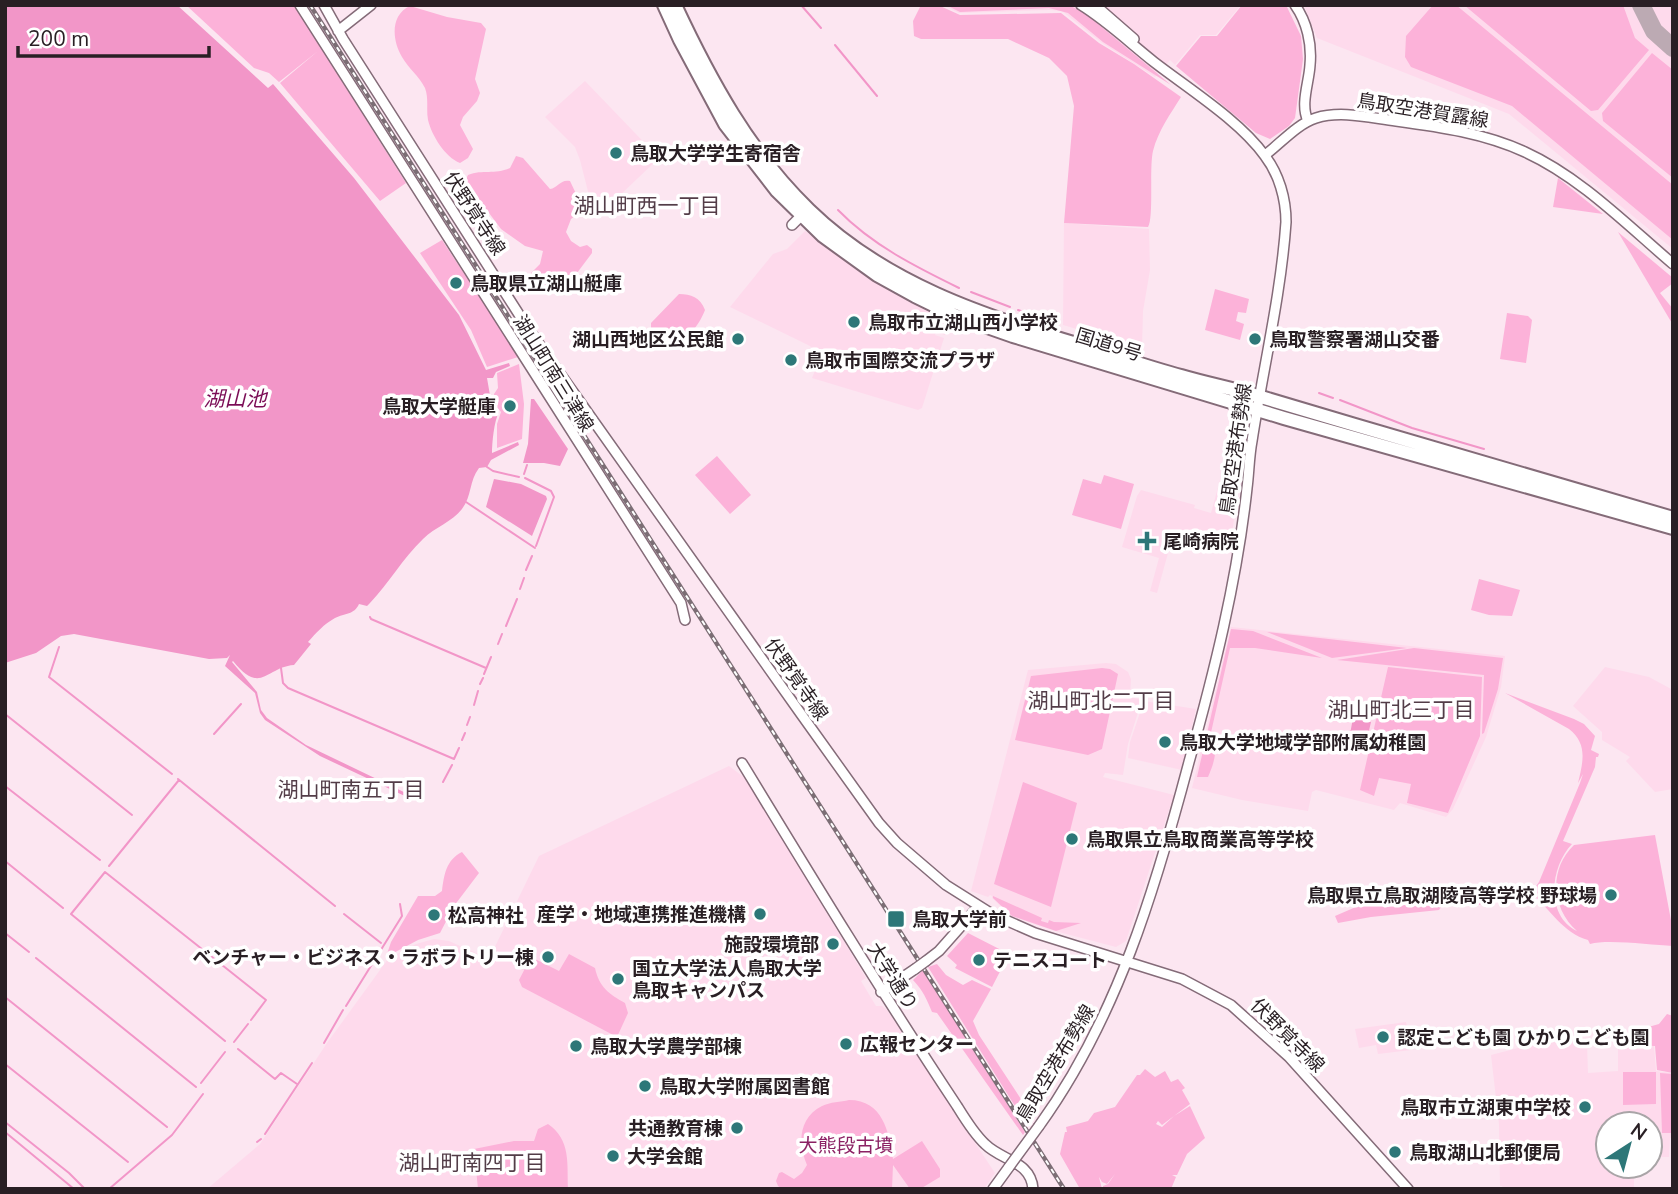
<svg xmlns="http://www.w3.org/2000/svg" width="1678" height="1194" viewBox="0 0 1678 1194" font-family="'Nunito Sans','Noto Sans JP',sans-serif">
  <rect width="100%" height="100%" fill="#fce6f1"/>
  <path fill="#fedaec" d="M942 5H1241L1216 35H1200L1175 65 1170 60 1155 77 1102 43 1062 11 1050 10 959 13Z
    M1304 5H1673V249L1509 114 1317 38Z
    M585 81 659 158 595 219 580 160 575 147 545 117Z
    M1064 223 1149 229 1150 270 1143 311 1142 348 1063 325Z
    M805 231 859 271 891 291 947 321 945 335 936 332 935 335 944 338 922 408 918 410 812 378 821 356 810 346 730 307 773 254 787 249Z
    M1220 480 1239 486 1229 553 1173 535 1157 593 1150 591 1159 558 1122 547 1137 496 1141 490 1195 505 1194 508 1211 513Z
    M1231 627 1505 656 1501 687 1486 737 1453 809 1446 817 1400 803 1394 810 1316 790 1312 792 1308 811 1242 800 1192 788Z
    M1106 663 1116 664 1128 672 1131 679 1130 697 1142 700 1128 744 1123 775 1105 773 1103 777 1174 795 1126 941 1116 947 1055 931 1011 916 992 898V896L990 895 988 897 971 891 1028 670Z
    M1605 667 1649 677 1673 690V789L1655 792 1626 761 1630 757 1602 740V732L1573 706Z
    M1144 701 1196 709 1182 770 1128 758 1130 742Z
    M729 766 745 778 866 978 861 981 876 1006H882L887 1010 995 1173 984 1189H207L260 1144 327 1043 388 959 416 944 434 939 449 941 489 959 539 856Z
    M1406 1022 1411 1050 1378 1054 1376 1045 1359 1048 1355 1029Z
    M1581 1037 1587 1044 1588 1073 1618 1071V1046H1654L1656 1071 1673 1073V1138H1670L1669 1157H1650V1124H1608V1166H1634V1189H1503L1502 1186H1500L1499 1124 1491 1055 1518 1048Z"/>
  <path fill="#fcb2d9" d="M186 5H294L406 183 380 201 280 83 318 51 279 82 269 73 254 68Z
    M921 5H938L960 15 1061 13 1099 43 1134 64 1181 97C1171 113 1158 131 1153 151 1149 168 1154 217 1148 227L1064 223 1074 106 1067 76 1049 58 1008 39H921L914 36 913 21Z
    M946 5H1069L1086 14 1171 85 1103 42 1068 13 1049 8 960 12Z
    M1242 5H1286L1301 36 1303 59 1301 74 1295 118 1289 126 1270 139 1256 133 1176 66 1201 36H1217Z
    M1433 5H1456L1673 185V240L1512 106 1411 67 1405 57 1406 36Z
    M1464 5H1623L1635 38 1649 50 1598 110 1591 111Z
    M410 6 447 17 481 23 486 29 475 79 480 93 477 101 463 117 460 125 473 149 468 158 460 163C445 157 432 136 428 120 426 109 429 99 425 88 419 76 409 69 402 57 392 40 390 15 410 6Z
    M1652 53 1673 70V178L1603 121 1602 113Z
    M516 156 523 158 550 189C558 188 560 179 570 181L579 200 580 212 571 219 566 232 571 241 580 247 587 245 592 249V253L565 289C553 295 539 290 530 281L531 273 540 264 543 251 525 246 501 229 465 181 468 175C483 169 494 175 510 168Z
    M1558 178 1603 214 1553 207Z
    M1618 232 1673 278V283L1660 293 1673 309V325Z
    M442 240 516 352 518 357 487 367 471 330 420 253Z
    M1215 289 1249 299 1246 313 1238 312 1236 321 1244 324 1240 340 1205 330Z
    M679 294C691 294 700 297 705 310 699 326 684 345 666 347L651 330V323Z
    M1507 313 1528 316 1532 320 1526 363 1500 359Z
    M519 364 524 404 522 439 497 448V424L501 412 495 405 494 394 498 388 497 373Z
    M717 456 751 495 730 514 695 475Z
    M1104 475 1134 484 1121 529 1072 515 1083 479 1101 484Z
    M1479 579 1520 590 1512 616 1489 615 1471 610Z
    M1231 629 1253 631 1322 658 1255 648H1230L1210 737C1220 749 1213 765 1208 777H1197Z
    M1267 632 1407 648 1332 658Z
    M1414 648 1503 658 1498 689 1484 733 1482 734 1484 675 1337 660Z
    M1388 667 1482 677 1480 736 1448 813 1407 803 1411 784 1379 778 1374 796 1360 790Z
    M1102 668 1110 669 1118 674 1102 749 1088 755 1015 740 1031 676Z
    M1505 693 1574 719 1584 724 1595 736 1591 750 1599 754 1598 757H1596L1595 767 1563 841 1572 844C1550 867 1545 915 1577 931 1552 909 1548 870 1574 845L1655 835 1673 931V946C1651 945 1608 939 1590 944L1588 940C1563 933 1550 909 1531 893L1539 882 1580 783 1583 774 1578 783C1583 762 1588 744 1569 729Z
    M1023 782 1077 803 1051 907 994 884Z
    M462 852 479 873 454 906 440 933 418 940 386 957 391 942 418 896H435L442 891C444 875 446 860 462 852Z
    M1434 883 1481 903 1480 905 1446 901 1439 910 1371 917 1338 923 1335 916 1372 900H1426Z
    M993 896 1042 918 1041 921 1048 923 1049 920 1054 922 1081 923 1056 931 1012 916 993 898Z
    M968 933 1009 954 992 987 955 968 957 965 947 956Z
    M569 954 595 968C599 987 609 994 625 1003L628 1013 617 1037 522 987 519 980 531 957 559 971Z
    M937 964 946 975 963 985 972 980 991 989 973 1021 979 1035 1034 1119 1028 1127 928 967Z
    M923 970 1025 1132 1023 1135 937 1013 932 1012C926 998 924 992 913 980Z
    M1667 1014 1673 1016V1073L1657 1070 1655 1046 1618 1045 1620 1035 1659 1024Z
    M1145 1069 1155 1077 1165 1071 1171 1082 1178 1079 1185 1088 1182 1090 1190 1104 1162 1125 1158 1121 1156 1124 1162 1127 1174 1116 1190 1106 1205 1138 1187 1154 1177 1175H1172L1176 1177 1171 1189H1103V1186L1108 1184 1115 1174 1107 1184 1102 1182 1099 1177 1102 1189H1087L1086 1187V1189H1080L1060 1154 1065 1132H1067L1066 1127 1088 1121 1094 1113 1115 1107 1137 1075H1140Z
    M1623 1072H1656V1104L1623 1105Z
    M1660 1073 1673 1074V1133H1662Z
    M849 1100C883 1100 889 1132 893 1159L922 1141 940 1169V1177L920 1189H910L893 1165 892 1189H782L778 1186 776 1181 779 1173 782 1172 794 1179 802 1173 807 1165C798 1144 798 1118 822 1106 830 1102 841 1102 849 1100Z
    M548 1124C571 1140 567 1163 568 1189H478L474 1149 514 1141H534L538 1129Z"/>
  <path fill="#f296c8" d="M5 5H177L268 88 273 84 354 178 459 315 486 370 509 363 510 366 496 372 493 378H487L492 407 499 412C494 421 492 443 492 453L518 442 519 445 491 460 487 467 479 468C469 481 472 496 462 509 452 522 435 527 423 539 403 558 389 583 370 603L367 606 359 604C354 615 345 613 335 618 324 624 316 633 308 642L311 644 294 665C266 667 261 696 233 661L232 662 257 692 261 710 267 718 306 745 410 795 409 798 320 756 265 720 260 713 255 693 225 666 230 655 227 658 209 659 74 634 61 636 36 653 5 663Z
    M531 399H534L568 449 560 466 544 463H523L528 444Z
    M494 479 521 484 546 496 547 499 532 536 486 507Z
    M1353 718 1371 722 1365 748 1348 745Z"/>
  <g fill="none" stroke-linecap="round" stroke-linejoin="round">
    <path stroke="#f296c8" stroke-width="2" d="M801 5 821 28
      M835 45 877 96
      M838 210C872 245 916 267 959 288
      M971 292 1010 307
      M1018 310 1030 314
      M1038 317 1054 322
      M1319 393 1333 398
      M1340 400 1412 428 1484 449
      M487 467 493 471 519 477
      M524 474 527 465
      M525 478 551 491 554 497 536 546
      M466 502 535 548
      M526 570 532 556
      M520 589 524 578
      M370 617 371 619 486 668
      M506 626 517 599
      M498 644 502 634
      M59 647 49 677 172 774
      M281 668 283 683 288 688 454 759 459 748
      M484 674 491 657
      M480 684 483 678
      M474 705 478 691
      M5 714 132 815
      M467 725 470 717
      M214 734 241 704
      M462 740 465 733
      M178 779 335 906
      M443 782 452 765
      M5 786 100 860
      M5 861 63 908
      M109 866 179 780
      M344 914 381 943
      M5 933 29 952
      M36 958 196 1087
      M5 997 167 1127
      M346 1006 402 916 400 904
      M225 1041 71 914 105 872 266 1000 251 1020
      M234 1042 248 1024
      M324 1043 343 1010
      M238 1049 275 1079 281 1073 297 1084
      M5 1064 128 1162
      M201 1083 225 1052
      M5 1122 69 1173 85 1189
      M5 1132 74 1189
      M265 1134 312 1063
      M257 1142 261 1139
      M109 1189 172 1135 203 1094"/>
    <path stroke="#bcaab3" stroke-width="18" d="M1641 5 1654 31 1673 48"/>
    <defs>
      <path id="secondary" d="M300 5 681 603 685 620
        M324 5 343 39 527 327 801 714 879 823 897 843 946 885 992 914 1035 933 1182 979 1231 1005 1289 1057 1408 1189
        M1095 5 1134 39
        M1295 5C1307 22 1312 44 1310 65 1309 83 1300 104 1308 121
        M338 31 371 5
        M1265 155C1281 143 1297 124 1316 118 1341 110 1371 118 1396 121 1440 127 1484 133 1525 152 1580 177 1626 224 1673 264
        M792 225 801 216
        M742 763C812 878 882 993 957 1106 965 1119 974 1134 985 1144 1002 1161 1031 1161 1033 1189
        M926 961 939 951 978 907
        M881 992 915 969
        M1039 1126C1117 1018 1155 890 1189 762 1214 673 1237 581 1247 488 1249 473 1249 457 1252 441 1263 369 1281 295 1286 222 1286 199 1279 174 1265 156 1240 121 1189 89 1154 62 1130 43 1107 21 1081 5
        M993 1189 1009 1167"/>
      <path id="highway" d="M664 5 680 40 725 124 777 191 823 236 877 275 915 296 956 316 1013 336 1284 418 1673 528
        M675 5C710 80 749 152 809 210 884 283 983 316 1080 345 1114 355 1147 367 1181 376 1208 384 1235 389 1261 397 1398 438 1535 478 1673 518"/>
    </defs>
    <use href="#secondary" stroke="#846b78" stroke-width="12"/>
    <use href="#highway" stroke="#846b78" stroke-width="16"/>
    <use href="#secondary" stroke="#fff" stroke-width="9"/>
    <use href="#highway" stroke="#fff" stroke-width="12"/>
    <defs>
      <path id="rail" d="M310 5 1064 1189"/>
    </defs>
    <use href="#rail" stroke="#7c6e75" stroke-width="4.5"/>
    <use href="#rail" stroke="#fff" stroke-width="2" stroke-dasharray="5" stroke-linecap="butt"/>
    <defs>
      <path id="secondary-bridge" d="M915 969 926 961
        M1009 1167 1039 1126"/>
    </defs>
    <use href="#secondary-bridge" stroke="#846b78" stroke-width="12" stroke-linecap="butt"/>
    <use href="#secondary-bridge" stroke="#fff" stroke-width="9"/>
  </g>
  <g fill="#2d7778" stroke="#fff" stroke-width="2.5">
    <circle cx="616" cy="153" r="7"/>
    <circle cx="456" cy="283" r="7"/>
    <circle cx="854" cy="322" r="7"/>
    <circle cx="738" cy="339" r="7"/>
    <circle cx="1255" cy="339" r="7"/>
    <circle cx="791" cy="360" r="7"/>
    <circle cx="510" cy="406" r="7"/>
    <path d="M1143.5 530.5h7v7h7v7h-7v7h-7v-7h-7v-7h7z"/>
    <circle cx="1165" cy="742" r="7"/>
    <circle cx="1072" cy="839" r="7"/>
    <circle cx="1611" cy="895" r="7"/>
    <circle cx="760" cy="914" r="7"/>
    <circle cx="434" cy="915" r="7"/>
    <rect x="887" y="910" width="18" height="18" rx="3.5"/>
    <circle cx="833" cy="944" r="7"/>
    <circle cx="548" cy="957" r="7"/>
    <circle cx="979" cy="960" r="7"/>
    <circle cx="618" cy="979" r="7"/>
    <circle cx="1383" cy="1037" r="7"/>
    <circle cx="846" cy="1044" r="7"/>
    <circle cx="576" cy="1046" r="7"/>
    <circle cx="645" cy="1086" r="7"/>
    <circle cx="1585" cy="1107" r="7"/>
    <circle cx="737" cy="1128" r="7"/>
    <circle cx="1395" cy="1152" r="7"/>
    <circle cx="613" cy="1156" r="7"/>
  </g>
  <g text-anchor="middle" stroke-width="7" stroke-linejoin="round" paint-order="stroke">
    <g font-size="19" fill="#291f24" stroke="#fff">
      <text transform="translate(1423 110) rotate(9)" y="7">鳥取空港賀露線</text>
      <text transform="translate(475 213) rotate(57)" y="7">伏野覚寺線</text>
      <text transform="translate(1109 344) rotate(17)" y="7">国道9号</text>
      <text transform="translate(554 373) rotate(58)" y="7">湖山町南三津線</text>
      <text transform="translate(1235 449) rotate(-82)" y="7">鳥取空港布勢線</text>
      <text transform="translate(797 679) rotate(55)" y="7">伏野覚寺線</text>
      <text transform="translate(893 976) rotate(58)" y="7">大学通り</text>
      <text transform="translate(1288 1035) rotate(45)" y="7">伏野覚寺線</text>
      <text transform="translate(1055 1063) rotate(-59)" y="7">鳥取空港布勢線</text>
    </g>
    <g font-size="19" font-weight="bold" fill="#291f24" stroke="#fff" text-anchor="start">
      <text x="630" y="160">鳥取大学学生寄宿舎</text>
      <text x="470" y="290">鳥取県立湖山艇庫</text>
      <text x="868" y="329">鳥取市立湖山西小学校</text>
      <text x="724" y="346" text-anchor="end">湖山西地区公民館</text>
      <text x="1269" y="346">鳥取警察署湖山交番</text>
      <text x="805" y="367">鳥取市国際交流プラザ</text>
      <text x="496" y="413" text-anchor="end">鳥取大学艇庫</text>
      <text x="1163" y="548">尾崎病院</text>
      <text x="1179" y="749">鳥取大学地域学部附属幼稚園</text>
      <text x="1086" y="846">鳥取県立鳥取商業高等学校</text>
      <text x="1597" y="902" text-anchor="end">鳥取県立鳥取湖陵高等学校 野球場</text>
      <text x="746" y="921" text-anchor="end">産学・地域連携推進機構</text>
      <text x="448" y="922">松高神社</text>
      <text x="912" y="926">鳥取大学前</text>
      <text x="819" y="951" text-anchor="end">施設環境部</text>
      <text x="534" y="964" text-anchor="end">ベンチャー・ビジネス・ラボラトリー棟</text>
      <text x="993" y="967">テニスコート</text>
      <text x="632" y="975">国立大学法人鳥取大学<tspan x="632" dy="22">鳥取キャンパス</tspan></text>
      <text x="1397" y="1044">認定こども園 ひかりこども園</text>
      <text x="860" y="1051">広報センター</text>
      <text x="590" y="1053">鳥取大学農学部棟</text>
      <text x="659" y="1093">鳥取大学附属図書館</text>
      <text x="1571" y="1114" text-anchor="end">鳥取市立湖東中学校</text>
      <text x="723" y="1135" text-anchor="end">共通教育棟</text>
      <text x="1409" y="1159">鳥取湖山北郵便局</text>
      <text x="627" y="1163">大学会館</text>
    </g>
    <g font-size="19" fill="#8b2164" stroke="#fff">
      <text x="846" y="1152">大熊段古墳</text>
    </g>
    <g font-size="21" fill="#533d48" stroke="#fff">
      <text x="647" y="213">湖山町西一丁目</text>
      <text x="1101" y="708">湖山町北二丁目</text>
      <text x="1401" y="717">湖山町北三丁目</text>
      <text x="351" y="797">湖山町南五丁目</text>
      <text x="472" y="1170">湖山町南四丁目</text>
    </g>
    <g font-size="21" font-style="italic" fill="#7b0d56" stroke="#fff">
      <text x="235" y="406">湖山池</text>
    </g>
  </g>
  <rect width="1678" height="1194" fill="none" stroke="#291f24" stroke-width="14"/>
  <g transform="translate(1629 1145) rotate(36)"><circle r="33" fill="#ffffff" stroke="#a9a5a7" stroke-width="2"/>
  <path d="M0-5L12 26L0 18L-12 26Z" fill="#2d7778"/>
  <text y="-10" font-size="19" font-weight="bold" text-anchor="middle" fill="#291f24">N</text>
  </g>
  <path d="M18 46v10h191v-10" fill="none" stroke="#291f24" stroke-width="3.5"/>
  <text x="28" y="46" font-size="21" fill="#291f24" stroke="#ffffff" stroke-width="5" paint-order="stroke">200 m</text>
</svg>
